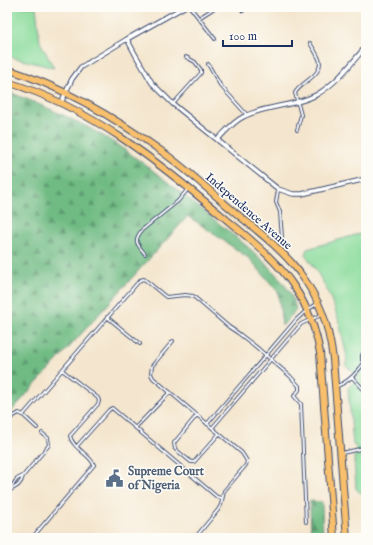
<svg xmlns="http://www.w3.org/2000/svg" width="373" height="545" viewBox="0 0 373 545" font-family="'IM FELL English',serif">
  <defs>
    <pattern id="forest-firs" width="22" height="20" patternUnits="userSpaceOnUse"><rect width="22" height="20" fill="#6fbb83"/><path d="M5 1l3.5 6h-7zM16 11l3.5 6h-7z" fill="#5a986e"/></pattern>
  </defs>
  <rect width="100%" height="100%" fill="#fdfcf7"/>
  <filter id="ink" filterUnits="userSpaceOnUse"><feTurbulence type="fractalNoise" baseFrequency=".025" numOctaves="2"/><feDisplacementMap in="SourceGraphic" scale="8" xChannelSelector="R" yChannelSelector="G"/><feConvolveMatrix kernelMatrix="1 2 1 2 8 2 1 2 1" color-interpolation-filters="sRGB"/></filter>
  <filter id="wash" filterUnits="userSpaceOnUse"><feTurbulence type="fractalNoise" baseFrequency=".012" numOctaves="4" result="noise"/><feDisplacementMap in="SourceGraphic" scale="16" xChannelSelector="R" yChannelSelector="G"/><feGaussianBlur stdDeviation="0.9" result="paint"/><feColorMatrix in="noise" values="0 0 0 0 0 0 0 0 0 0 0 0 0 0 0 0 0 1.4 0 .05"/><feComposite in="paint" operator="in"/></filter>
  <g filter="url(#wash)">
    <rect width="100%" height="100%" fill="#f4e6ce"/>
    <path fill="#8adb9b" stroke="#52857c" d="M7 7H36L40 42 54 68 7 56Z
      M366 232V493H361L356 489 354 457 356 454V446L353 445 348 388 359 376 345 365C349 359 345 350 344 344 338 310 325 281 305 254L307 249Z"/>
    <path fill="url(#forest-firs)" stroke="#457570" d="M7 91C43 106 81 121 113 142 148 165 180 192 212 218 238 239 267 260 287 288 291 294 295 303 296 310L282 326 278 292 250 259 188 216 7 416Z
      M310 501 322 502 323 538H311Z"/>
  </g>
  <g filter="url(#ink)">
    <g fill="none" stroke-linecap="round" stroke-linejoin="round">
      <defs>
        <path id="lane" d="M190 7 215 39
          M240 7 243 11
          M274 7 275 9
          M199 18 216 7
          M208 64 220 85 247 115
          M173 104 201 73V70L195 62 186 57
          M297 130 301 115 295 93C301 82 325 74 319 59 317 54 313 48 310 43
          M278 190 276 202 280 212 282 238
          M145 254C137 244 133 241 142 230L178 201 188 189
          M107 317 140 344
          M173 341 152 366 151 374 153 378 242 453 247 461 246 465 224 491 221 505 218 510 195 538
          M365 363 362 360V355L366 349
          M352 377 366 392
          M337 386C349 382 357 372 365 362
          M366 395V396
          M23 415 140 280 144 279 166 297 185 295 193 296 229 327 238 333 255 346 290 376 299 386V390L294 396 301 404 306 522
          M197 415 174 443 175 449 191 462H194L219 434
          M7 423 12 417 19 413 23 415 37 428
          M207 424 296 320 307 310 317 304
          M136 427 170 392
          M212 428 301 324 321 315
          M77 446 109 410 112 408 217 497 222 498
          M342 453 360 449 366 443
          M10 489 17 479 23 476
          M7 492C15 487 21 486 23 476L49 445 48 438 42 433
          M32 538 94 465C90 454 73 449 70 436L98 404 99 401 98 398 62 370"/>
        <path id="street" d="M127 39 135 54 152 83 173 104 278 189 293 194H302L366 179
          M61 103 72 79 81 67 127 39 184 7
          M218 139C226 131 233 122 243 117 266 105 294 107 316 95 337 83 351 64 366 46"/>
        <path id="primary" d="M7 69C63 87 116 118 164 153 187 170 209 190 231 209 255 229 281 248 300 273 321 302 328 323 333 359L347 538
          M7 82C91 107 161 164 227 220 251 240 278 261 295 288 308 308 316 330 320 353L334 538"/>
      </defs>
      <use href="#lane" stroke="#3c4a6f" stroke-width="4"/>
      <use href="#street" stroke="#3c4a6f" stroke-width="5.5"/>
      <use href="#primary" stroke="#3c4a6f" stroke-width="8"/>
      <use href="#lane" stroke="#fff" stroke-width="2"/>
      <use href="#street" stroke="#fff" stroke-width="3.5"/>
      <use href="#primary" stroke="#f8bf6c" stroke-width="6"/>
    </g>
  </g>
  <defs>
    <symbol id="civic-bare" viewBox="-9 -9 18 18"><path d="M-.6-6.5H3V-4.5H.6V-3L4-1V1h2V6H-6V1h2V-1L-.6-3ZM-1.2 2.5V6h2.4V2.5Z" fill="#5c6f8a" stroke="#fdfcf7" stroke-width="2.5" paint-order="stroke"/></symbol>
  </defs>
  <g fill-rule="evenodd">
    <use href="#civic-bare" x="102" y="466" width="25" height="25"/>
  </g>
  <g text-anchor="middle" stroke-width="3" stroke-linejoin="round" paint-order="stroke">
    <g font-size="12" fill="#1b2f5e" stroke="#fdfcf7">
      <text transform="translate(249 211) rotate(41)" y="4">Independence Avenue</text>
    </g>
    <g font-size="12" font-weight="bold" fill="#4e5e75" stroke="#fdfcf7" text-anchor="start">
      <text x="128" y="475">Supreme Court<tspan x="128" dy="14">of Nigeria</tspan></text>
    </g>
  </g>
  <rect width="373" height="545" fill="none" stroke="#fdfcf7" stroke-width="24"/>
  <path d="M223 40v6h69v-6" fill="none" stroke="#1b2f5e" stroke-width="2"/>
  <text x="229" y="40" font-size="12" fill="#1b2f5e" stroke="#fdfcf7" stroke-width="3" paint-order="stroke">100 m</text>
</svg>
